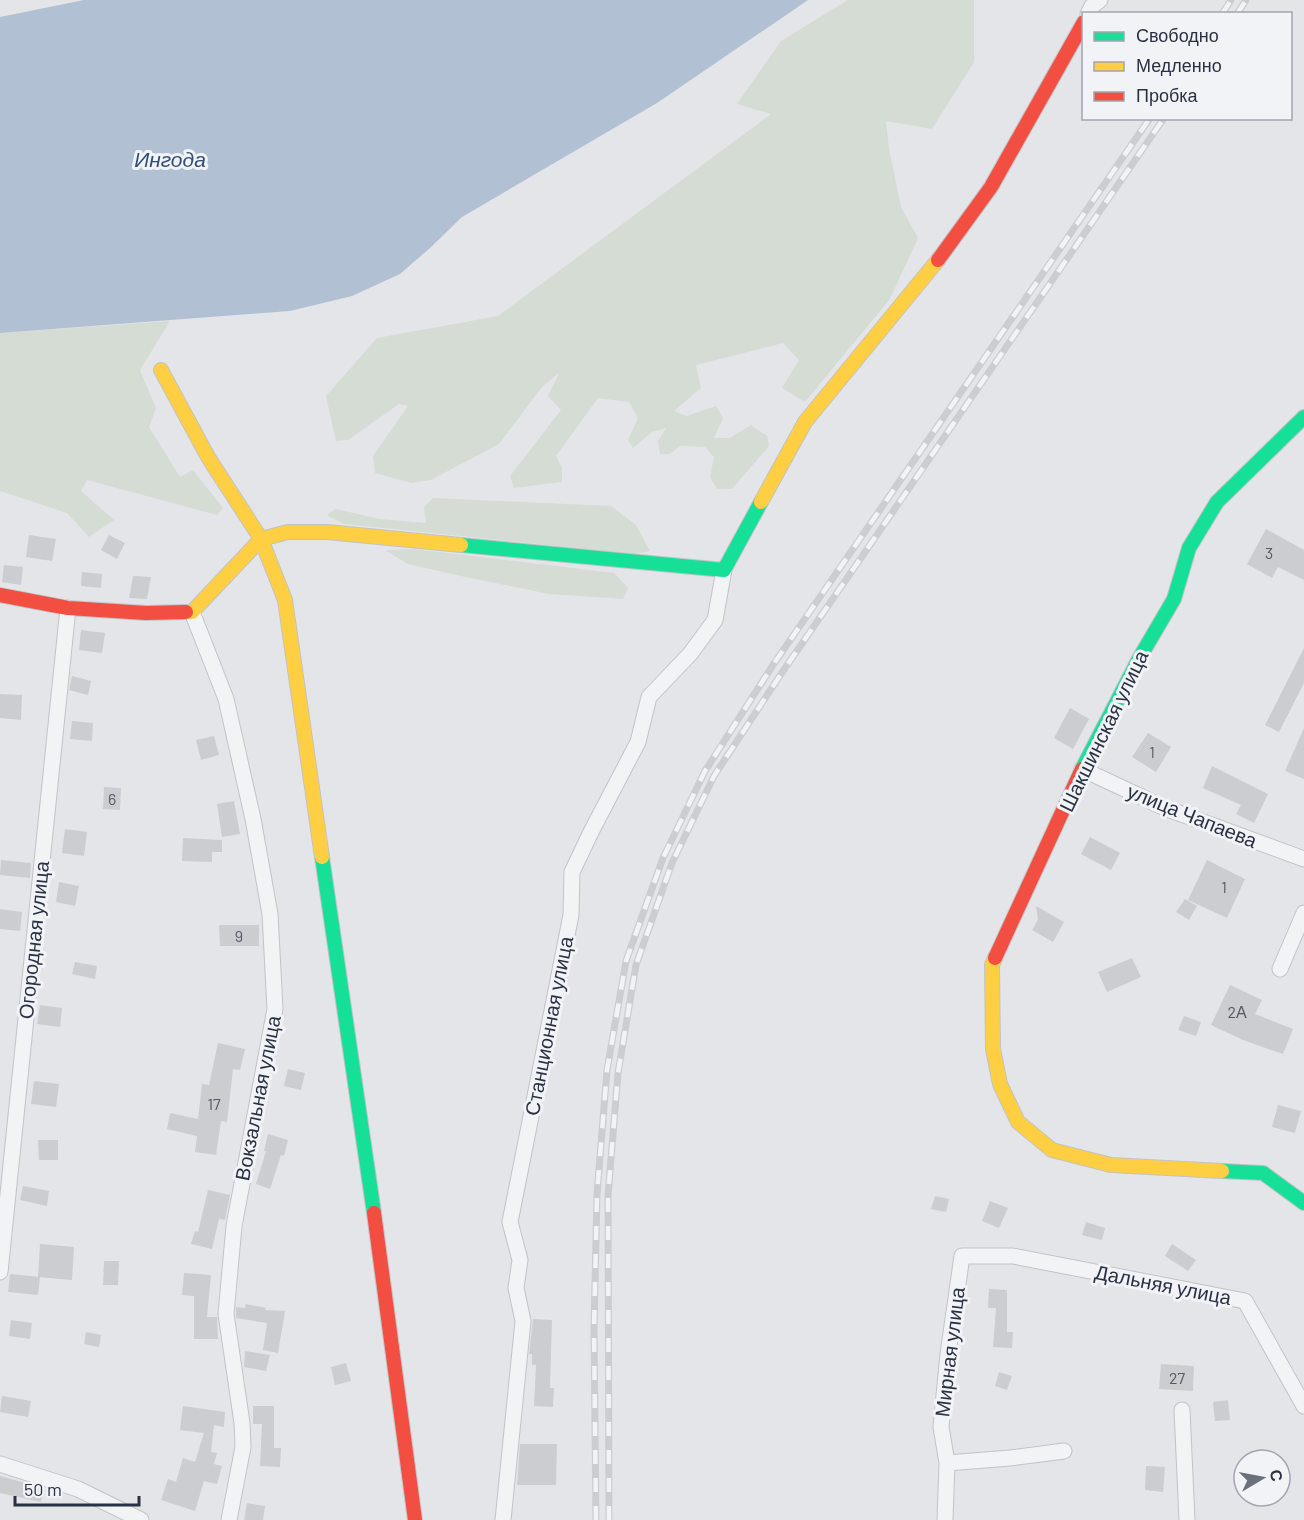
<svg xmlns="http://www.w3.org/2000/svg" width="1304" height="1520" viewBox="0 0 1304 1520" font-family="Barlow,sans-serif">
  <rect width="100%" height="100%" fill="#e4e5e8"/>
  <path fill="#d4dcd4" d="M848 0H974V62L932 129 886 121 889 149 901 207 918 238 890 299 805 402 782 388 799 360 783 343 696 365 701 388 674 411 687 416 716 406 723 418 714 438H730L751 425 767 436 769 446 732 489H717L710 477 714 457 705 447 680 446 670 454H660L658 441 666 428 652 432 633 448 628 440 638 418 629 402 598 398 556 456 562 468V482L514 488 510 476 561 410 548 396 559 373 542 387 499 444 431 480 411 483 375 473 373 456 408 406 399 404 348 440 336 441 326 396 377 338 498 316 771 114 737 104 781 41Z
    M170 321 140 370 156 408 149 427 180 477 193 470 223 508 217 515 87 480 81 491 114 520 89 537 67 513 0 491V333Z
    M433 498 611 506 636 525 650 551 635 554 344 524 327 515 335 509 380 519 426 523 424 507Z
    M414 549 614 573 628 588 623 599 549 594 456 575 408 564 385 550Z"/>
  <path fill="#b2c0d3" d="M84 0H808L657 103 462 217 430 248 400 274 352 296 290 311 0 333V17Z"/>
  <path fill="#cccdd0" d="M1266 529 1304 550V580L1278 567 1272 578 1247 564Z
    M29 535 56 539 52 561 26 557Z
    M109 535 125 543 117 559 101 550Z
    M4 565 23 567 21 585 2 582Z
    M82 572 102 574 101 588 81 586Z
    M133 576 151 577 147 599 129 598Z
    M81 630 105 633 102 653 79 650Z
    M1304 648V683L1279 732 1265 725Z
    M72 676 91 681 88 695 69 690Z
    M0 694 22 695 21 720 0 718Z
    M1070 708 1089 719 1073 749 1054 738Z
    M72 721 93 723 92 741 70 739Z
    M1304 728V779L1285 771Z
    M1148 733 1171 747 1156 772 1132 757Z
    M214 736 219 755 201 760 196 740Z
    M1212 766 1268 794 1254 823 1236 814 1241 805 1203 788Z
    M104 787 121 788 120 810 103 809Z
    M234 801 240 834 222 837 217 804Z
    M65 829 87 832 84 856 62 853Z
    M1090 837 1120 853 1111 870 1081 854Z
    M183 838 222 840V852H212V862L182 861Z
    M1 860 31 863 30 878 0 875Z
    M1207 860 1245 879 1227 918 1188 900Z
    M59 882 79 886 75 906 56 902Z
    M1185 899 1197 906 1189 920 1176 912Z
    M1036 906 1064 922 1053 942 1032 930 1038 920Z
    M0 909 22 912 20 931 0 929Z
    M219 925H259V946H220Z
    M1132 958 1141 977 1107 992 1098 972Z
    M75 962 97 966 95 979 72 974Z
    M1230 985 1262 1000 1255 1014 1293 1029 1283 1054 1243 1040 1211 1025Z
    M40 1005 62 1008 60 1027 37 1024Z
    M1184 1016 1201 1022 1196 1036 1178 1030Z
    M218 1043 245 1049 240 1070 233 1069 227 1122 221 1121 216 1155 195 1152 197 1136 167 1129 170 1113 198 1119 202 1084 209 1085Z
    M288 1069 305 1073 301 1090 284 1086Z
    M34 1081 59 1084 56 1107 31 1104Z
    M1278 1105 1301 1111 1295 1133 1272 1127Z
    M268 1134 288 1140 284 1156 281 1155 270 1189 256 1184 266 1151H264Z
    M38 1140H58V1160H39Z
    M23 1186 49 1191 47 1206 20 1200Z
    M208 1190 230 1195 225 1220 219 1219 212 1249 191 1244 195 1231 198 1232Z
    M935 1196 949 1199 946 1212 931 1209Z
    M990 1201 1008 1208 999 1228 982 1221Z
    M1086 1222 1105 1228 1102 1240 1082 1235Z
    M40 1244 74 1247 72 1280 38 1277Z
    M1172 1244 1196 1260 1188 1271 1165 1256Z
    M104 1261H119L118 1285H103Z
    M184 1273 211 1275 207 1317H217L218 1339H194V1296L182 1295Z
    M10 1274 40 1277 38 1295 8 1292Z
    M989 1289 1007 1290V1332H1013L1012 1348 993 1347 996 1308H988Z
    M246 1304 266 1308 265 1310 285 1311 278 1353 263 1350 267 1323 236 1318V1307L245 1308Z
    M533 1319 552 1320 550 1388H554L553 1407 534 1406 536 1365H532V1354H529Z
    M11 1320 32 1323 30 1339 9 1336Z
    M86 1332 101 1335 99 1347 84 1344Z
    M245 1351 270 1355 266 1371 244 1367Z
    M346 1363 351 1381 335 1385 331 1367Z
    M1161 1364 1194 1366 1193 1391 1159 1389Z
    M999 1372 1012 1376 1007 1390 995 1386Z
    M2 1396 31 1401 28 1417 0 1412Z
    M1228 1400 1230 1420 1215 1421 1213 1402Z
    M183 1406 225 1412 224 1427 214 1425 211 1452 217 1453 214 1464 222 1466 217 1484 204 1481 195 1511 161 1500 168 1479 176 1482 183 1458 195 1462 204 1433 180 1430Z
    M253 1406H274V1448H281L280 1467 260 1466 262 1424H253Z
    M520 1444H557L556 1485H517Z
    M1146 1466 1165 1467 1163 1492 1145 1490Z
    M0 1476 44 1488 41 1502 0 1493Z
    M247 1503 265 1506 263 1520H244Z"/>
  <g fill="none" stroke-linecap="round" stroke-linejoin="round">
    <defs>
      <path id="street" d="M1088 14 1092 6 1100 0
        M192 612 226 699 253 819 270 914 275 1009 234 1226 226 1314 242 1423 243 1447 229 1520
        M1082 769 1165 808 1304 859
        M1280 969 1304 913
        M0 1272 68 608
        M1182 1410 1187 1520
        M947 1463 1010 1458 1064 1451
        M0 1464 78 1489 141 1520
        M503 1520 523 1321 516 1288 520 1260 510 1222 571 915 572 872 591 832 638 742 649 697 690 654 715 620 724 570
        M945 1520 947 1463 941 1427 948 1354 962 1256H1013L1245 1301 1304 1406"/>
      <path id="fast" d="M461 545 724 570 761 502
        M1082 769 1140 657 1174 599 1189 548 1217 502 1304 417
        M322 857 374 1213
        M1222 1171 1263 1173 1304 1203"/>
      <path id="slow" d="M161 370 208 457 261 539 285 600 322 857
        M761 502 805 422 938 260
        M186 612H192L261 539 288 532H327L461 545
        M995 958 992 965 993 1049 1000 1084 1018 1122 1052 1150 1111 1165 1222 1171"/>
      <path id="jam" d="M938 260 991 187 1084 22
        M0 595 68 608 146 613 186 612
        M995 958 1082 769
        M374 1213 415 1520"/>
    </defs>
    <use href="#street" stroke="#c2c3c6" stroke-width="17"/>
    <use href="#fast" stroke="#c2c3c6" stroke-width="16"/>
    <use href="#slow" stroke="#c2c3c6" stroke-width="16"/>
    <use href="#jam" stroke="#c2c3c6" stroke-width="16"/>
    <use href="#street" stroke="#f2f3f5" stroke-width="15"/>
    <use href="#fast" stroke="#16e098" stroke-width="14"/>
    <use href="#slow" stroke="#ffcf43" stroke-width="14"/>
    <use href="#jam" stroke="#f24e42" stroke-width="14"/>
    <defs>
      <path id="rail" d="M1222 14 1231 0
        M1237 14 1246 0
        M596 1520 594 1329 597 1194 607 1070 626 961 663 858 705 771 773 665 1150 118
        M609 1520 608 1196 618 1073 636 965 672 863 714 776 781 674 1164 118"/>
    </defs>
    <use href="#rail" stroke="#cccdd0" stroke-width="7"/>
    <use href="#rail" stroke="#f1f3f7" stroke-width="4.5" stroke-dasharray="14" stroke-linecap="butt"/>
  </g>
  <g text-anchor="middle" stroke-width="6" stroke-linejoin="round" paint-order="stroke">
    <g font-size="16" fill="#535966">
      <text x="1269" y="559">3</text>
      <text x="1152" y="758">1</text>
      <text x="112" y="805">6</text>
      <text x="1224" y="893">1</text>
      <text x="239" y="942">9</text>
      <text x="1237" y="1018">2А</text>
      <text x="214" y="1110">17</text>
      <text x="1177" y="1384">27</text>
    </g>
    <g font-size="20" fill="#2a3142" stroke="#f1f3f7">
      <text transform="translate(1104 731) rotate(-64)" y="7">Шакшинская улица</text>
      <text transform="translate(1192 816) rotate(22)" y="7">улица Чапаева</text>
      <text transform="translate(34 940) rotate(-84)" y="7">Огородная улица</text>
      <text transform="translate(549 1026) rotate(-79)" y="7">Станционная улица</text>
      <text transform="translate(258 1098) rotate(-79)" y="7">Вокзальная улица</text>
      <text transform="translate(1163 1285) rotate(11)" y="7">Дальняя улица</text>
      <text transform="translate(950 1352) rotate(-83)" y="7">Мирная улица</text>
    </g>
    <g font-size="21" font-style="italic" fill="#334d77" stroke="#f1f3f7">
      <text x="170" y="167">Ингода</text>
    </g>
  </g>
  <rect x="1082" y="12" width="210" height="108" fill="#f1f3f7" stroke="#a1a5af" stroke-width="1.5"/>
  <rect x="1094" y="32" width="30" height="9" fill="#16e098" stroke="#a1a5af" stroke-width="1.5"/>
  <text x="1136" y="42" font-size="18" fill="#2a3142">Свободно</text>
  <rect x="1094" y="62" width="30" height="9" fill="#ffcf43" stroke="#a1a5af" stroke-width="1.5"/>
  <text x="1136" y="72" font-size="18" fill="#2a3142">Медленно</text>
  <rect x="1094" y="92" width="30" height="9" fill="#f24e42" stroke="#a1a5af" stroke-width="1.5"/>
  <text x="1136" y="102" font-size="18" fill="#2a3142">Пробка</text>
  <g transform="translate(1262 1478) rotate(80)"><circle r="28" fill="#f1f3f7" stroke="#a1a5af" stroke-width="1.5"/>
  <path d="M0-4.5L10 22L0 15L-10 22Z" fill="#6b707c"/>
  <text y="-9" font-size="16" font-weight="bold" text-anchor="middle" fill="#2a3142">С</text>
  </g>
  <path d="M15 1496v9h124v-9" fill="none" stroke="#2a3142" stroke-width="3"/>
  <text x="24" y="1496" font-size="18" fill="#2a3142" stroke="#f1f3f7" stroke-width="4.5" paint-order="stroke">50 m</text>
</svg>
